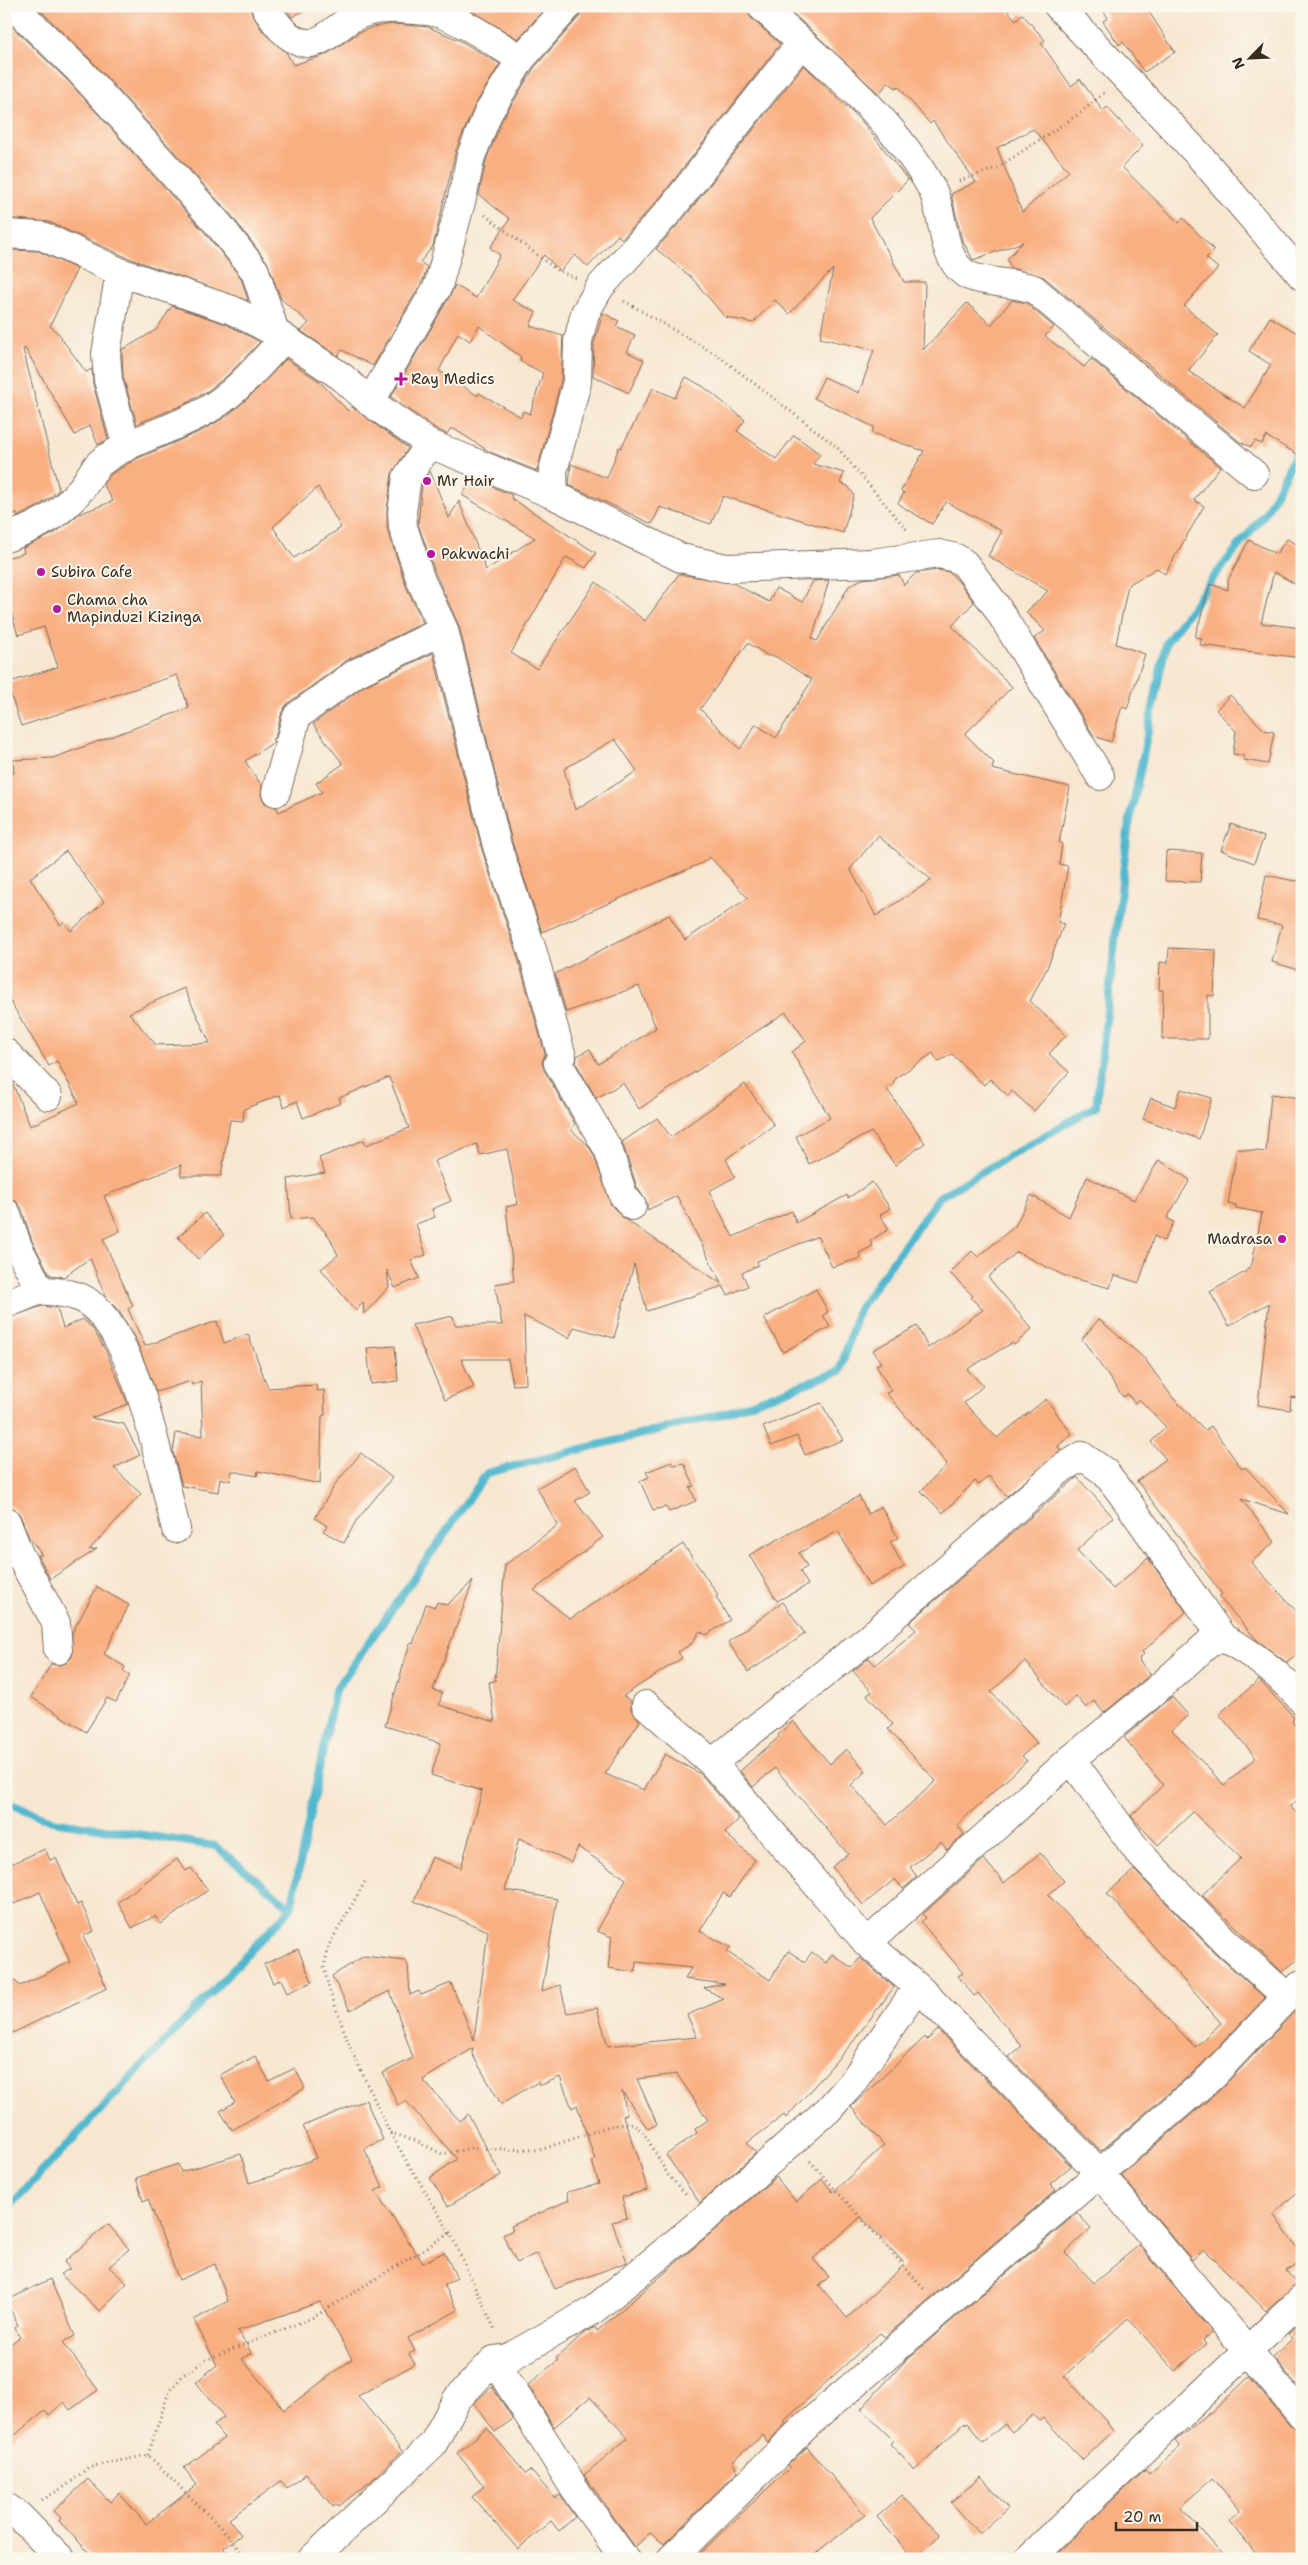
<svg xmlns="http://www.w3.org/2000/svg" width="1308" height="2565" viewBox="0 0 1308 2565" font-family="'Shantell Sans',sans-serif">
  <rect width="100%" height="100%" fill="#fbf7ec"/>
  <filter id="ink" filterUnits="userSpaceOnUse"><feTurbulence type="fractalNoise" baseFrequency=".02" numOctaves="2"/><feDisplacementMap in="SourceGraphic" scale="10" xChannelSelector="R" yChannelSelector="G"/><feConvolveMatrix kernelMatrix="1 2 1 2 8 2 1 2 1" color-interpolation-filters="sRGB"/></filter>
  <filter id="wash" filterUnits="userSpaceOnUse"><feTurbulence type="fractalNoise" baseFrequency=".0096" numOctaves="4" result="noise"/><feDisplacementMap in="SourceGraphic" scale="20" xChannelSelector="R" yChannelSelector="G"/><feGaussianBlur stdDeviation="1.12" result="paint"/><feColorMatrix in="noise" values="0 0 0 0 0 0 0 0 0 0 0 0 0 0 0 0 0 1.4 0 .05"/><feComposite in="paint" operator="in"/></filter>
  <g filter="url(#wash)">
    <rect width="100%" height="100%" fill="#f7e7d1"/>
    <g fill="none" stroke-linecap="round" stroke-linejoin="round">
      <path stroke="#50b8ce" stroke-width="8" d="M6 1802 52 1821 215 1846 291 1908
        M6 2210 291 1908 335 1691 487 1473 722 1414 840 1371 858 1310 939 1197 1096 1106 1128 830 1166 643 1213 578 1266 512 1301 444"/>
    </g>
    <g id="blocks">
      <path fill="#f9af81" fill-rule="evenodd" d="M36 6H249L252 14 264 33 286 52 293 65 325 55 360 32 373 27 394 24 428 27 459 40 500 64 475 105 456 150 433 246 420 262 427 267 423 280 373 366 342 350 338 356 301 331 309 323 281 299 267 262 231 215 91 60Z
        M284 6H313L292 17Z
        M463 6H547L518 39Z
        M583 6H746L751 18 780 44 659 199 622 239 618 235 588 267 575 255 560 271 544 255 512 300 536 312 530 326 563 336 561 380 537 471 490 452 454 429H450L447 434 438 430 391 397 451 294 455 285 476 298 500 255 490 248 510 219 479 195 486 161 502 120 534 68 580 16ZM479 326 521 357 520 361 543 373 530 414 523 411 521 417 479 393 478 396 439 371 458 333 470 341Z
        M785 6H1003L1016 20 1022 14 1045 40 1041 43 1071 86 1080 79 1103 111 1107 107 1143 146 1122 167 1179 223 1183 218 1214 250 1206 258 1218 268 1184 306 1218 335 1188 371 1245 408 1271 365 1249 351 1270 317 1302 336V457L1266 436 1262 444 1255 441 1251 447 1240 442 1044 277 1011 268 1007 259 1023 242 973 260 962 240 951 194 976 182 933 121 930 124 898 86 896 88 888 82 879 94ZM1033 129 1069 171 1022 212 997 148Z
        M1100 6H1145L1175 52 1144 72 1123 42 1119 45 1103 21 1108 18Z
        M6 21 68 81 207 235 241 278 248 301 126 257 49 222 6 218Z
        M804 65 864 124 908 180 870 218 904 282H925L923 350 967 303 991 325 1012 300 1026 303 1054 327 1045 336 1084 367 1091 359 1220 467 1194 500 1204 506 1165 574 1157 568 1128 585 1116 644 1145 654 1127 709 1122 707 1111 742 1094 736 1034 638 1045 631 1026 612 1048 591 988 556 1002 531 946 502 932 524 906 509 898 503 904 493 901 491 924 451 872 433 874 427 814 398 824 377 859 393 874 350 820 338 833 269 789 314 775 300 753 323 725 317 691 277 656 249 683 219Z
        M6 250 38 251 77 269 50 326 62 337 61 338 86 372 92 369 93 384 108 439 98 445 90 425 75 435 25 348 23 349 59 490 39 506 17 517V513L6 516Z
        M172 306 226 324 260 342 228 375 209 390 187 403 137 424 123 377 122 350 156 330Z
        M603 313 619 321 616 326 635 335 627 352 644 360 629 393 593 376 594 343Z
        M286 359 319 381 348 411 352 407 408 448 392 474 387 510V528L406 586 423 623 349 659 287 704 282 712 275 738 272 739 274 742 245 761 262 786 261 795 265 803 276 807 279 812 322 792 316 783 343 764 313 724 364 686 433 653 482 850 518 958 545 1054 542 1062 544 1070 575 1124 571 1130 587 1144 594 1155 611 1205 626 1220 722 1284 677 1196 647 1210V1203L637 1187 622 1142 657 1118 671 1137 745 1084 774 1125 726 1159 735 1177 709 1191 733 1237 792 1211 796 1223 847 1195 848 1198 872 1182 890 1208 880 1215 889 1229 870 1241 873 1246 859 1253 861 1258 832 1267 818 1237H816L757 1261 758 1265 742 1273 748 1286 728 1295 723 1286 647 1311 634 1264 614 1338 574 1327 569 1338 524 1316 526 1384 513 1385 508 1359H461L474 1387 445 1400 412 1325 453 1316 455 1325H502L495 1284 514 1281 506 1207 518 1204 507 1149 480 1155 477 1144 434 1161 451 1201 432 1209 435 1217 416 1224 426 1255 411 1260 419 1278 395 1288 387 1270 389 1287 364 1314 363 1302 356 1311 321 1269 338 1255 330 1238 313 1217 291 1219 288 1179 325 1173 319 1158 364 1140 366 1145 409 1128 389 1077 339 1098 341 1103 303 1118 297 1101 284 1107 280 1095 244 1109 243 1121 230 1120 221 1176H181V1165L104 1196 120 1231 103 1239 133 1306 128 1309 145 1346 217 1321 224 1343 248 1334 268 1388 316 1385 317 1391 324 1390 325 1415 322 1416 320 1484 258 1471 257 1476 232 1471 230 1481 220 1478 218 1492 182 1486 173 1452 176 1433 203 1436 201 1381 192 1385 191 1381 156 1392 135 1337 119 1311 106 1298 90 1258 64 1277 50 1275 32 1241 21 1207 16 1201 6 1198V1076L12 1082 30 1126 79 1103 57 1061 49 1066 6 994V806L9 774 14 773 13 760 53 758 189 708 177 675 21 726 7 683 58 667 44 627 18 635 6 596V558L24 553 23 548 55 533 79 514 113 501 103 484 111 474 136 459 201 431 227 416 249 397ZM318 487 341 528 294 558 273 527ZM66 851 104 902 71 931 64 922 60 925 30 878ZM184 988 210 1043 156 1045 129 1013Z
        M686 377 704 387 745 420 737 431 776 459 794 435 820 454 813 464 844 473 840 483 848 486 854 495 843 533 723 496 711 524 660 507 652 524 569 485 571 464 607 478 619 447 621 448 653 388 675 398Z
        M430 471 449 518 459 501 486 570 535 538 462 495 473 479 512 495 511 498 596 553 586 568 566 557 511 653 537 669 596 582 645 621 679 574 733 583 769 602 776 588 802 602 813 581 829 580 812 639 817 641 849 586 862 579 899 575 904 585 916 573 938 570 949 572 959 582 974 602 952 626 1012 687 965 734 994 763 992 769 1070 787 1059 843 1062 844 1059 864 1068 866 1058 922 1064 924 1047 968 1030 1001 1066 1035 1049 1054 1069 1072 1034 1111 1012 1091 1008 1096 990 1079 984 1085 952 1054 938 1062 933 1053 897 1077 893 1082 894 1084 886 1088 925 1143 895 1165 871 1132 809 1164 796 1136 830 1118 792 1052 806 1041 786 1012 639 1109 623 1083 596 1098 576 1063 577 1056 590 1049 598 1064 656 1028 639 986 566 1012 555 974 669 915 685 940 748 898 710 857 702 863 542 932 512 842 459 626 436 575 418 524 422 483ZM748 643 768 656H775L812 680 776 738 756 724 740 749 700 709ZM615 739 637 771 575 810 564 769ZM878 836 932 880 876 916 850 869Z
        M1287 539 1302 547V588L1274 572 1261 623 1302 628V658L1200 645 1202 638 1195 637 1210 584 1228 590V580L1249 540 1276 554Z
        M1230 695 1264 730 1274 732 1268 764 1244 760V756L1233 754 1236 731 1216 710Z
        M1231 824 1264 837 1254 863 1221 850Z
        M1166 851 1202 853 1200 882 1165 881Z
        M1266 875 1295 881 1302 880V971L1272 962 1282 925 1257 920Z
        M1169 948 1216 950 1214 996 1208 995V1039H1162L1163 990H1159L1160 962 1168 963Z
        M1181 1089 1212 1098 1199 1139 1143 1119 1151 1098 1175 1107Z
        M1271 1094 1302 1098V1399L1291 1397 1290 1410 1258 1405 1269 1303 1229 1326 1210 1292 1245 1272 1252 1264 1262 1213 1236 1208V1205L1228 1204 1237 1149 1266 1152Z
        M1159 1160 1190 1180 1167 1218 1174 1222 1164 1241 1154 1236 1139 1283 1114 1275 1110 1288 1065 1276 1017 1252 988 1277 1032 1329 1014 1345 1012 1343 967 1369 983 1386 964 1403 997 1438 1046 1399 1072 1434 1058 1446 1061 1451 1007 1496 989 1476 979 1485 975 1481 943 1513 921 1491 947 1464 886 1393 891 1391 876 1365 881 1363 873 1350 917 1326 928 1348 983 1310 971 1298 973 1296 950 1273 972 1251 978 1257 1015 1226 1031 1195 1069 1217 1087 1177 1134 1200Z
        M205 1213 224 1235 198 1259 178 1237Z
        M816 1289 828 1312 823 1315 830 1327 783 1352 764 1318Z
        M42 1306 57 1308 63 1328 83 1319 93 1329 106 1351 128 1404 91 1418 124 1424 140 1455 114 1468 141 1494 89 1550 97 1549 50 1579 38 1555H42L29 1537 20 1515 15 1509 6 1504V1319Z
        M1099 1319 1145 1359 1173 1398 1205 1430 1211 1426 1242 1469 1245 1467 1289 1514 1241 1499 1275 1542 1251 1562 1302 1617V1650L1287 1663 1257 1640 1219 1597 1222 1594 1137 1481 1166 1459 1151 1442 1166 1427 1139 1399 1134 1403 1128 1394 1123 1397 1082 1339Z
        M395 1346 398 1381 371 1384 367 1348Z
        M821 1403 843 1440 805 1455 797 1436 771 1446 763 1427Z
        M361 1453 392 1478 356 1521 344 1543 323 1531 327 1526 315 1518 336 1483Z
        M672 1462 673 1465 684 1463 694 1486 690 1487 696 1501 669 1512 666 1507 653 1510 640 1481 649 1477 646 1472Z
        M575 1466 590 1492 575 1501 603 1537 534 1590 570 1619 683 1544 718 1595 716 1597 730 1620 706 1635 700 1631 691 1644 678 1652 682 1658 623 1696 631 1701V1710L640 1721 605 1774 644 1790 665 1754 702 1775 739 1819 725 1833 755 1860 730 1897 723 1893 700 1931 730 1947 727 1952 770 1980 788 1951 805 1962 812 1952 826 1963 832 1954 852 1968 860 1958 894 1987 852 2043 786 2118 784 2115 747 2143 756 2153 700 2203 666 2155 697 2133 695 2129 708 2120 677 2074 637 2079 657 2124 648 2129 622 2091 627 2114 623 2116 638 2156 647 2190 622 2197 627 2218 612 2222 627 2262 555 2289 537 2253 517 2263 503 2235 513 2230 511 2226 569 2200 567 2192 599 2184 592 2161 595 2160 577 2105 572 2108 560 2077 539 2086 538 2082 501 2104 472 2054 473 2048 423 2080 460 2121 468 2114 501 2175 448 2206 430 2178 457 2159 406 2101 398 2105 383 2073 413 2058 390 1991 350 2010 332 1976 364 1956 405 1961 408 1965 410 1995 419 1991 421 1995 451 1983 474 2040 488 1931 414 1901 432 1857 461 1868 482 1791 431 1775 441 1743 385 1726 410 1643 413 1644 426 1604 435 1607 437 1602 447 1605 473 1581 433 1690 442 1693 439 1705 495 1722 489 1682 495 1681 505 1565 558 1525 537 1488ZM519 1838 571 1862 578 1847 626 1879 597 1931 612 1937 608 1968 635 1972 636 1962 691 1968 685 1979 725 1984 704 1988 724 1999 687 2015 697 2037 608 2046 597 2008 567 2013 560 1985 542 1991 557 1899 505 1890Z
        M1077 1477 1113 1517 1077 1550 1113 1589 1148 1558 1186 1612 1142 1652 1144 1654 1139 1658 1140 1662 1151 1674 1104 1713 1094 1701 1086 1708 1076 1696 1064 1707 1025 1661 991 1692 1037 1743 1022 1756 1027 1761 957 1825 964 1834 947 1850 941 1842 910 1867 917 1877 903 1889 895 1879 863 1905 832 1867 848 1854 775 1768 753 1787 740 1771 779 1737 778 1735 793 1721 830 1764 846 1749 866 1771 851 1785 887 1825 936 1781 888 1729 893 1724 867 1695 872 1692 853 1671 869 1658 875 1665 916 1630 909 1623Z
        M859 1496 868 1514 881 1506 898 1538 890 1542 904 1567 869 1586 838 1531 799 1553 807 1567 800 1571 808 1585 777 1601 749 1555Z
        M97 1587 129 1605 104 1654 125 1667 123 1671 130 1675 116 1702 107 1698 86 1732 31 1697 51 1664 60 1665 66 1663 72 1657V1633Z
        M783 1602 805 1634 748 1672 728 1642Z
        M1259 1680 1294 1717 1292 1722 1302 1734V1797L1290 1806 1302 1819V1956L1282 1972 1202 1895 1241 1858 1193 1812 1158 1845 1131 1816 1163 1785 1124 1737 1172 1697 1188 1715 1172 1730 1224 1785 1256 1758 1219 1714Z
        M45 1849 50 1860 56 1858 77 1905 81 1903 94 1931 83 1936 107 1988 6 2036V1972L20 1986 70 1962 40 1892 14 1904 6 1887V1866Z
        M1040 1853 1064 1881 1048 1895 1195 2047 1221 2023 1107 1893 1134 1870 1215 1953 1265 1998 1200 2066 1101 2151 1009 2057 1022 2046 978 1993 974 1996 958 1976 963 1973 921 1922 926 1918 923 1914 984 1859 1004 1883Z
        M177 1859 186 1871 191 1868 208 1890 161 1924 155 1916 132 1928 118 1902Z
        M298 1949 312 1982 287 1993 281 1979 273 1983 264 1964Z
        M1296 2010 1302 2015V2188L1273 2214 1302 2255V2259L1286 2271 1298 2284 1266 2311 1204 2249 1192 2260 1121 2175 1221 2089Z
        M938 2030 1071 2166 1050 2184 1056 2190 885 2337 880 2333 784 2421 786 2423 768 2442 763 2435 732 2462 738 2471 664 2544 650 2533 635 2547 584 2475 628 2438 590 2397 554 2427 528 2385 558 2360 556 2358 583 2334 595 2327 597 2331 776 2177 796 2202 822 2179 833 2192 884 2145 851 2107 925 2037 927 2040ZM861 2217 905 2264 847 2318 819 2285 829 2277 813 2259Z
        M255 2056 269 2081 295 2068 305 2088 232 2130 220 2111 235 2102 220 2075Z
        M366 2100 383 2140 364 2148 383 2187 375 2191 423 2263 444 2252 457 2278 444 2285 458 2310 408 2338 415 2351 409 2354 415 2364 358 2396 402 2451 372 2480 339 2506 337 2504 333 2507 306 2474 287 2488 281 2481 229 2519 241 2535 223 2548 233 2559H95L59 2521 61 2518 54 2511 88 2479 110 2502 119 2493 146 2524 197 2485 184 2468 224 2438 214 2425 224 2417 196 2382 217 2365 194 2320 228 2301 215 2264 179 2280 148 2199 143 2201 136 2178 178 2164 181 2172 241 2154 249 2183 272 2176 316 2158 303 2126ZM320 2302 352 2359 284 2410 242 2359 252 2353 237 2331Z
        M1077 2213 1091 2228 1065 2253 1094 2283 1139 2245 1212 2332 1202 2340 1206 2344 1175 2371 1128 2318 1064 2376 1108 2422 1107 2423 1113 2431 1083 2460 1043 2418 1039 2421 1033 2415 1012 2432 1005 2424 983 2442 967 2423 965 2425 964 2423 915 2470 890 2444 893 2440 861 2409 906 2360Z
        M108 2224 129 2249 109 2267 127 2283 100 2311 60 2274 70 2269 64 2262Z
        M50 2279 75 2336 63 2342 98 2390 70 2410 64 2402 49 2415 45 2411 6 2442V2347L20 2337 14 2327 18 2325 6 2301Z
        M1302 2321V2391L1273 2357 1293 2338 1288 2334Z
        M1249 2377 1290 2426 1302 2431V2559H1260L1230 2521 1241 2511 1213 2478 1180 2507 1227 2559H1051L1145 2469 1149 2474 1180 2447 1175 2441 1209 2413 1210 2414Z
        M492 2387 513 2419 495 2432 474 2403Z
        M487 2428 526 2474 530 2470 555 2498 560 2495 575 2517 559 2531 551 2521 518 2549 472 2497 484 2486 457 2453Z
        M807 2447 865 2515 809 2559H694L789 2468 787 2466Z
        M981 2477 1008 2508 979 2534 951 2502Z
        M902 2495 940 2535 914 2559 877 2517Z"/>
    </g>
  </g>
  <g filter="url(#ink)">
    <use href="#blocks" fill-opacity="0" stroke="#7d6c5d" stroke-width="1"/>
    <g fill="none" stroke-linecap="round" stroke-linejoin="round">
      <defs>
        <path id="minor" d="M13 6 79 70 219 225 255 271 275 332
          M265 6C274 21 287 41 306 43 322 45 339 25 352 18 366 10 384 8 400 9 411 10 423 10 434 12 460 18 498 45 521 59
          M761 6C822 62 891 115 932 189 945 215 940 254 964 273 975 282 1018 283 1034 289L1134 375 1254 474
          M1058 6 1198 154 1302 276
          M6 234 42 236 120 272 232 310 275 332 342 377 370 402 430 444 554 495 681 558 726 568 871 563 939 554 956 558 965 564 996 606 1100 776
          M120 272 106 354 108 380 127 447
          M370 402 438 286 462 198 471 156 488 113 521 59 568 6
          M430 444 407 477 402 512 403 527 421 581 444 630 497 846 533 953 562 1057 558 1063 608 1149 623 1195 632 1206
          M554 495 553 471 577 382 578 341 585 313 600 287 671 209 801 43
          M6 538C38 526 59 516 81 489 88 481 93 468 101 462 133 438 173 430 207 410 238 392 260 364 284 338
          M276 792 297 716 356 673 444 630
          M6 1053 48 1096
          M6 1213 18 1247 40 1290C55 1292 76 1293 88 1302 137 1336 161 1471 176 1529
          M6 1304 40 1290
          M6 1521 19 1554 56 1623 58 1650
          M646 1705 712 1763 867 1943 920 1989 1096 2169 1302 2416
          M1071 1759 1139 1853 1226 1942 1287 1997
          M712 1763 869 1638 1061 1469 1082 1456 1105 1472 1122 1494 1223 1638C1252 1652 1281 1676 1302 1700
          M867 1943 1071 1759 1148 1697 1209 1643 1223 1638
          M494 2360 581 2499 625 2559
          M6 2507 18 2515 61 2559
          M312 2559 433 2444 457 2399 494 2360 508 2358 592 2311 708 2216 794 2140 828 2110 852 2083 908 2001 920 1989
          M671 2559 807 2425 1211 2077 1287 1997 1302 1984
          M1028 2559 1302 2299"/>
      </defs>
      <use href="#minor" stroke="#7d6c5d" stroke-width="30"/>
      <path stroke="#7d6c5d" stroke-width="3" stroke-dasharray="1 4" stroke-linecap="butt" d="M959 181 997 168 1079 114 1104 93
        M485 215 558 271 576 278
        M624 301 717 355 836 446 908 531
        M365 1882 329 1945 324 1967 329 1989 350 2047 390 2133 450 2233 496 2332
        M390 2133 414 2140 442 2154 473 2148 540 2150 610 2126 633 2123 644 2133 668 2175 688 2196
        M810 2161 924 2289
        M148 2455 168 2394 183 2375 206 2360 314 2317 450 2233
        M42 2500 67 2485 89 2467 148 2455 229 2536 246 2559"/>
      <use href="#minor" stroke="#fff" stroke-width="28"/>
    </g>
  </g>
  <g fill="#b5179e" stroke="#fbf7ec" stroke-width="2">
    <path d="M398.5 371.5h5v5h5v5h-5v5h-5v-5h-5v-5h5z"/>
    <circle cx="427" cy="481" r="5"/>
    <circle cx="431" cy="554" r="5"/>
    <circle cx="41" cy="572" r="5"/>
    <circle cx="57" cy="609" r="5"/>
    <circle cx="1282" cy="1239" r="5"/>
  </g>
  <g text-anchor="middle" stroke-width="4" stroke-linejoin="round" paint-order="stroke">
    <g font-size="15" fill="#3b2a1e" stroke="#fbf7ec" text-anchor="start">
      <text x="411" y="384">Ray Medics</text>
      <text x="437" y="486">Mr Hair</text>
      <text x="441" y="559">Pakwachi</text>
      <text x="51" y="577">Subira Cafe</text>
      <text x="67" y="605">Chama cha<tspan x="67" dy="17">Mapinduzi Kizinga</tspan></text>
      <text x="1272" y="1244" text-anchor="end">Madrasa</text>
    </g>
  </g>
  <rect width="1308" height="2565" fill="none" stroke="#fbf7ec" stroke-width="25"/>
  <g transform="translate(1250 58) rotate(246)" stroke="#fbf7ec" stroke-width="4" paint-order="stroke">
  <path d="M0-4L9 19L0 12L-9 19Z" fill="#3b2a1e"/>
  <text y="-8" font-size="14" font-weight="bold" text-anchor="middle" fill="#3b2a1e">N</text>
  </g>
  <path d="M1116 2522v8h81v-8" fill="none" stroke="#3b2a1e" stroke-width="2.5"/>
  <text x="1123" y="2522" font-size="15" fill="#3b2a1e" stroke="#fbf7ec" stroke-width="4" paint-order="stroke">20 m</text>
</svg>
